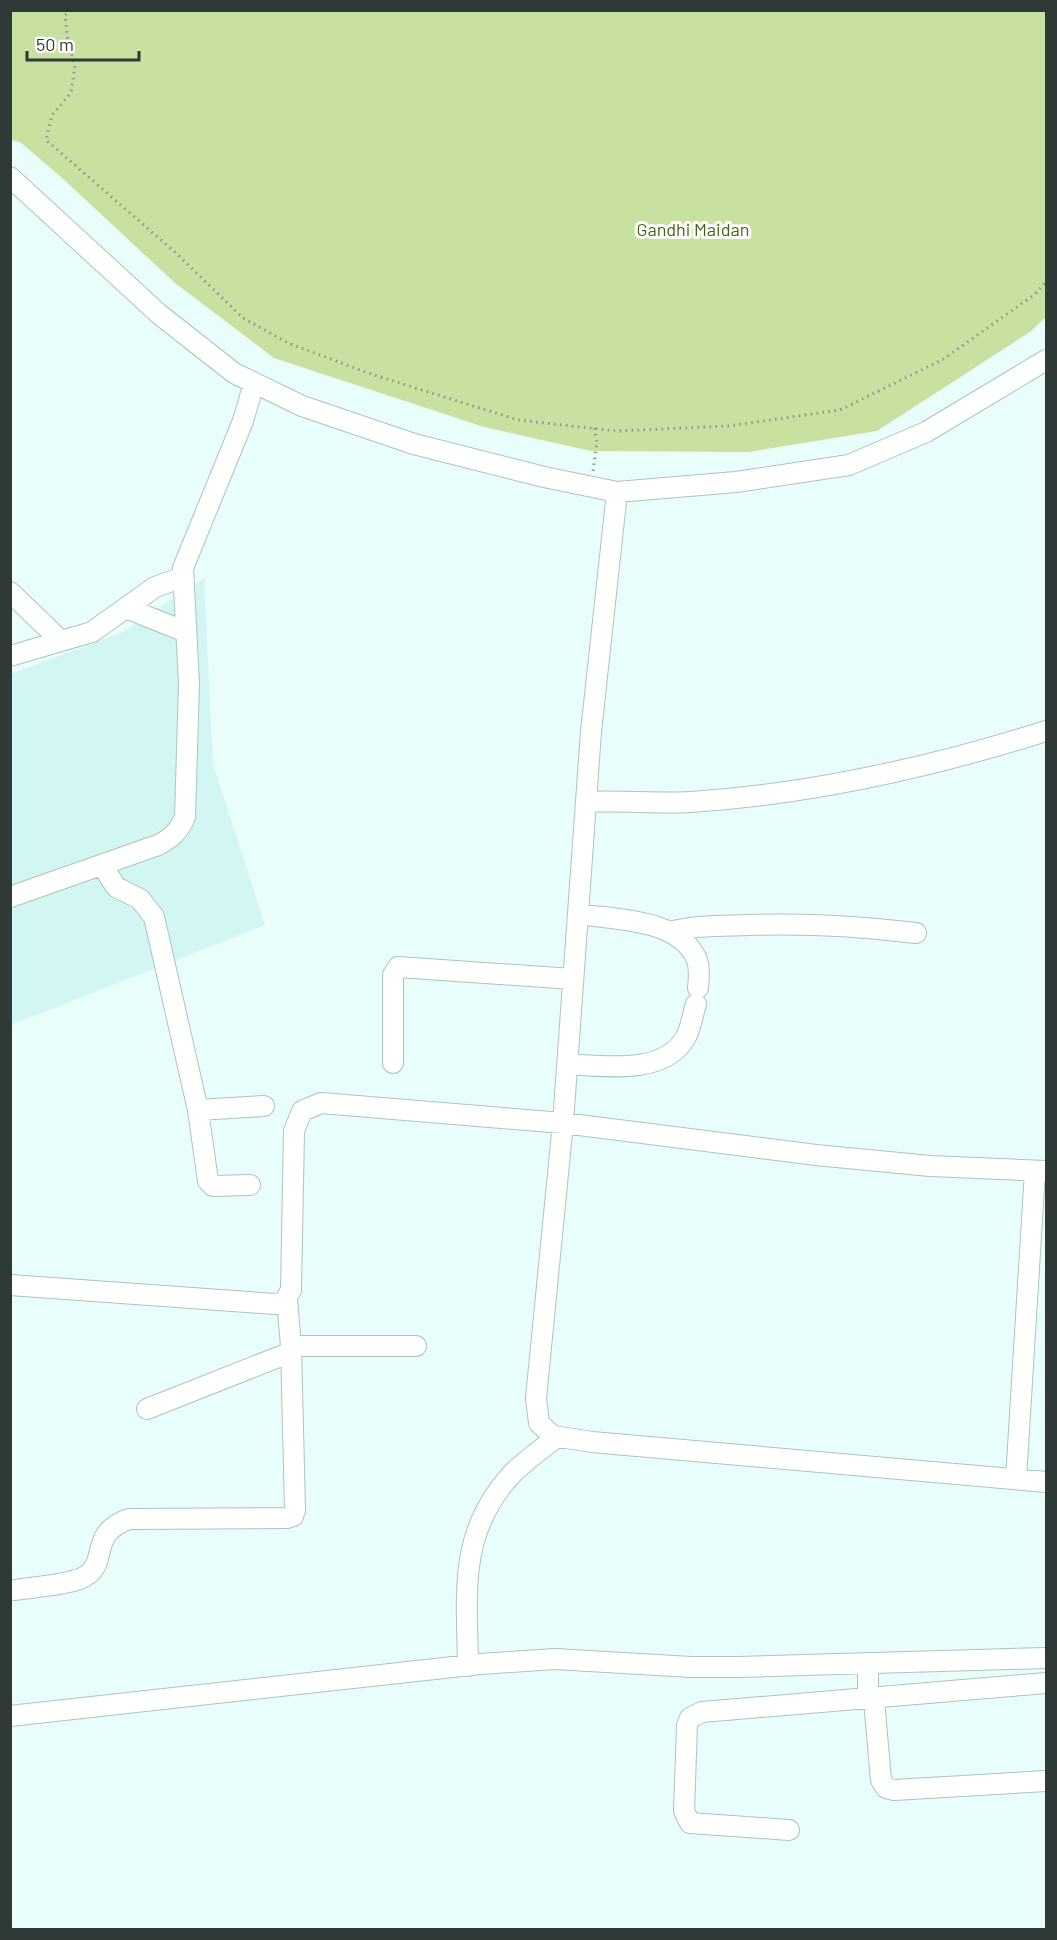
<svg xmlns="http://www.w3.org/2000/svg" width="1057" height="1940" viewBox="0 0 1057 1940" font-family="Barlow,sans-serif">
  <rect width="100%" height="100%" fill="#e9fefb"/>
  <path fill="#d2f7f3" d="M204 578 213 764 265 925 11 1025V674L123 632Z"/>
  <path fill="#c8e1a0" d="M11 10 1046 11V317L1030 332 877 431 748 452 591 451 484 427 274 358 175 283 61 177 20 142 11 140Z"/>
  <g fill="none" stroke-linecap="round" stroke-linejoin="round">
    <defs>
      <path id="minor" d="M10 177 159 314 234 373 302 406 414 444 544 477 617 492 736 482 849 465 926 432 1046 360
        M617 492 591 732 563 1123 536 1398 539 1423 553 1436 592 1442 1046 1482
        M10 592 61 641
        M126 608 186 632
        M10 656 92 632 155 587 183 577
        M586 802C621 800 656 804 691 802 811 794 932 767 1046 731
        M102 865 116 887 140 899 154 917 198 1110 208 1181 213 1186 250 1185
        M10 897 158 845C172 838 179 831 185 817L189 684 183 568 243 421 254 383
        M578 914C615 920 680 918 697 960 700 969 699 979 698 988
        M670 932C696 925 722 926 749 925 807 923 859 926 916 933
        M393 1063V975L398 967 573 979
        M567 1064C603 1066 667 1076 687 1035 691 1026 693 1014 696 1004
        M198 1110 264 1106
        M10 1285 275 1304 284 1302 291 1290 294 1131 302 1111 321 1103 563 1123 816 1155 930 1166 1046 1171
        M291 1346H416
        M147 1409 291 1352
        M1016 1479 1035 1171
        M15 1590C32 1587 74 1585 87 1575 108 1561 89 1533 129 1519L287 1518 293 1516 295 1510 291 1346 287 1300
        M868 1663V1700
        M468 1666C467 1593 458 1533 511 1475 524 1461 542 1449 557 1437
        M874 1700 881 1780 886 1788 894 1790 1046 1781
        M10 1716 480 1664 555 1659 691 1667H738L1046 1658
        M789 1830 690 1823 684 1811 687 1725 690 1718 702 1712 1046 1683"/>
    </defs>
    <use href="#minor" stroke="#aac4c1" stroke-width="22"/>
    <path stroke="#889795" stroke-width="3" stroke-dasharray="1.5 4.5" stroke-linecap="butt" d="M71 10 65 15 68 42 75 66 71 93 52 115 46 140 176 253 243 318 288 343 368 373 518 420 617 431 728 426 840 410 942 360 1034 295 1046 282
      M593 471 597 442 594 428"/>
    <use href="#minor" stroke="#fff" stroke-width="20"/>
  </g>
  <g text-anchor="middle" stroke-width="6" stroke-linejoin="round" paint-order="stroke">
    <g font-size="18" fill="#4a611a" stroke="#fff">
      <text x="693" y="236">Gandhi Maidan</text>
    </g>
  </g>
  <rect width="1057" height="1940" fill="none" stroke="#2f3938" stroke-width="24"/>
  <path d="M27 51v9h112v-9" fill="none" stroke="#2f3938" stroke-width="3"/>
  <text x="36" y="51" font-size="18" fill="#2f3938" stroke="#ffffff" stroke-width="4.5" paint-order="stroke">50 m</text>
</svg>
